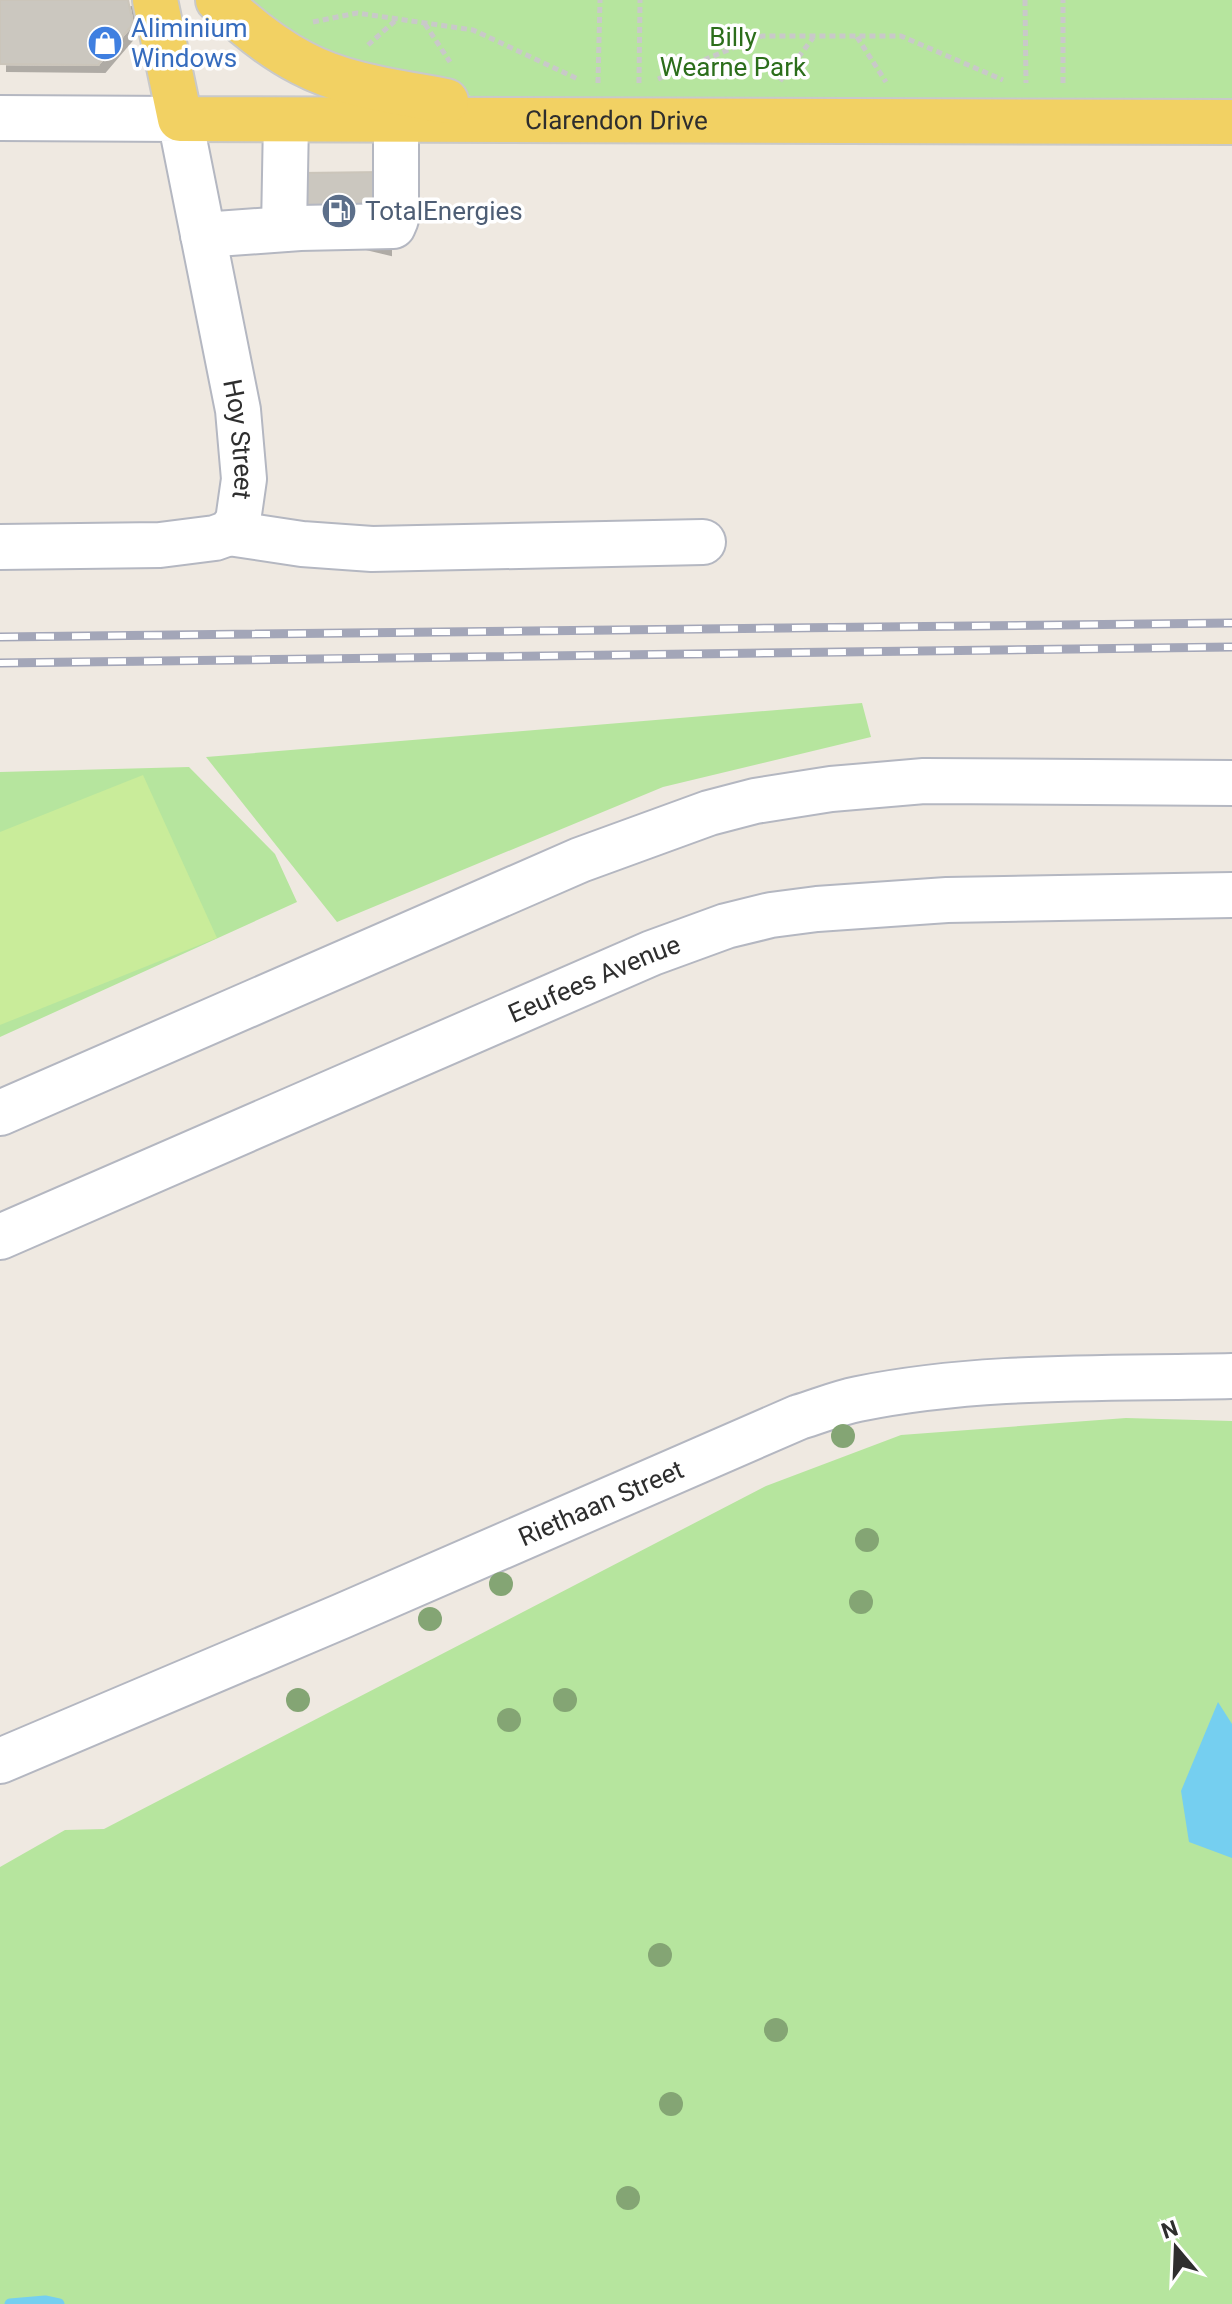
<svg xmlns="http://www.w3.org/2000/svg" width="1232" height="2304" viewBox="0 0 1232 2304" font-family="Roboto,sans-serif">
  <defs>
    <filter id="shadow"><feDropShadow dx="7" dy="7" stdDeviation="0" flood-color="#0004"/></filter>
  </defs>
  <rect width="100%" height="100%" fill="#efe9e1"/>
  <path fill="#b6e59e" d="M234 0H1232V103L512 102 464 95 338 65Z
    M862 703 871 737 663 787 337 922 206 757Z
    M189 767 275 854 297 902 0 1037V772Z
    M1126 1418 1232 1421V2304H0V1867L65 1830 104 1829 766 1486 901 1435Z"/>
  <path fill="#c9ec9a" d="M143 775 217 938 0 1025V832Z"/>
  <path fill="#75cff0" d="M1218 1702 1232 1724V1858L1189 1842 1181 1791Z"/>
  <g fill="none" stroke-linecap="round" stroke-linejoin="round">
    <path stroke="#75cff0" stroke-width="11" d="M10 2304 45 2301 59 2304"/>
  </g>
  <path fill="#cbc7bf" stroke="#cbc5ba" stroke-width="2" filter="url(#shadow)" d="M0 0H128L133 24 98 65 0 64Z
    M384 172V248L300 228V173Z"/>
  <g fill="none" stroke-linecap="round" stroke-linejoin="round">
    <defs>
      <g id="minor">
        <path id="s1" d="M0 118 180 119 238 410 244 479 238 521 229 533 215 538 160 545 0 547"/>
        <path d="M284 229 286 120"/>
        <path d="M203 235 300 228 393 226 396 219V120"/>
        <path d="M229 533 302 544 372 549 703 542"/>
        <path d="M0 1113 580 860 709 813 755 801 831 789 924 781 1232 783"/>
        <path id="s2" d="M0 1237 652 953 726 926 771 915 817 909 947 900 1232 895"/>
        <path id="s3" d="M0 1761 342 1616 799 1417C819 1411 838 1403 858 1399 981 1374 1108 1379 1232 1376"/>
      </g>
      <g id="major">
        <path id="s4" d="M155 0 180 119 1232 122"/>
        <path d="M218 0C243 24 271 47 302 63 345 86 399 92 446 101"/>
      </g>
    </defs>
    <use href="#minor" stroke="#b4b7c1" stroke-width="48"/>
    <use href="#major" stroke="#c9c9c9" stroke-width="48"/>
    <path stroke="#c9c9c9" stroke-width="5" stroke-dasharray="6 4" stroke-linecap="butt" d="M1025 0 1026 83
      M313 22 357 13 473 30 578 79
      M425 24 450 62
      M857 37 886 82
      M368 45 396 20
      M658 79 762 36H901L1003 80
      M780 81 813 38
      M598 83 600 0
      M639 83 640 0
      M1063 83V0"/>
    <use href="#minor" stroke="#fff" stroke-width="44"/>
    <use href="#major" stroke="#f2d163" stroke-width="44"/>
    <defs>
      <path id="rail" d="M0 637 1232 623
        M0 663 1232 647"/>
    </defs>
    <use href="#rail" stroke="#a3a6b8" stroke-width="9"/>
    <use href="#rail" stroke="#fff" stroke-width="6" stroke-dasharray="18" stroke-linecap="butt"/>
  </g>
  <g fill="#84a574">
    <circle cx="843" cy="1436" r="12"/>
    <circle cx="867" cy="1540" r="12"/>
    <circle cx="501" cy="1584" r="12"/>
    <circle cx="861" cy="1602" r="12"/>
    <circle cx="430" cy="1619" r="12"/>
    <circle cx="298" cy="1700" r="12"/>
    <circle cx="565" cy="1700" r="12"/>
    <circle cx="509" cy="1720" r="12"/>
    <circle cx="660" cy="1955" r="12"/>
    <circle cx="776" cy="2030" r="12"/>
    <circle cx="671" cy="2104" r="12"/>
    <circle cx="628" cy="2198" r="12"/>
  </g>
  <defs>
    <symbol id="shop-disc" viewBox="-11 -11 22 22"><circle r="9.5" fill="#3f7fe0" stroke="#fff"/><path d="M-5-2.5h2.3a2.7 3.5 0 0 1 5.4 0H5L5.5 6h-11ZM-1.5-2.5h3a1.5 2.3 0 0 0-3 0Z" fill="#fff"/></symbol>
    <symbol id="fuel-disc" viewBox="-11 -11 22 22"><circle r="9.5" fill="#5c6f8a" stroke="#fff"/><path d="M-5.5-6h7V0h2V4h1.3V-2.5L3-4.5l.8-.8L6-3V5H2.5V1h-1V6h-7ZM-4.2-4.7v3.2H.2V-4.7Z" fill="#fff"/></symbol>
  </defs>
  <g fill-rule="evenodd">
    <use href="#shop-disc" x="85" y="23" width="40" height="40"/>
    <use href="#fuel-disc" x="319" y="191" width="40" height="40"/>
  </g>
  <g text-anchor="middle" stroke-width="7" stroke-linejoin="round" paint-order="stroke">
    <g font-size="26" fill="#366cbe" stroke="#fff" text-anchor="start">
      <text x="131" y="37">Aliminium<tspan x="131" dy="30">Windows</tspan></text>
    </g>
    <g font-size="26" fill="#2c6e1b" stroke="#fff">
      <text x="733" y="46">Billy<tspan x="733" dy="30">Wearne Park</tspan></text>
    </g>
    <g font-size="26" fill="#2e2e2e" stroke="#fff">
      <text dy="9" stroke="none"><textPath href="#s4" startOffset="558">Clarendon Drive</textPath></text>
      <text dy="9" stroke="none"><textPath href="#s1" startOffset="506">Hoy Street</textPath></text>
      <text dy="9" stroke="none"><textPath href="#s2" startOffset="648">Eeufees Avenue</textPath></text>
      <text dy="9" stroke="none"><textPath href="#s3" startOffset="654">Riethaan Street</textPath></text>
    </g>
    <g font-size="26" fill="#4e5e75" stroke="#fff" text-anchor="start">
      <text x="365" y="220">TotalEnergies</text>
    </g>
  </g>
  <g transform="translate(1176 2248) rotate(341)" stroke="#ffffff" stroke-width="6" paint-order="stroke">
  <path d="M0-6L14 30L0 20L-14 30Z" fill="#2e2e2e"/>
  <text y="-12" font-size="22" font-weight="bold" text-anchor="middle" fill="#2e2e2e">N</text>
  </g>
</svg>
